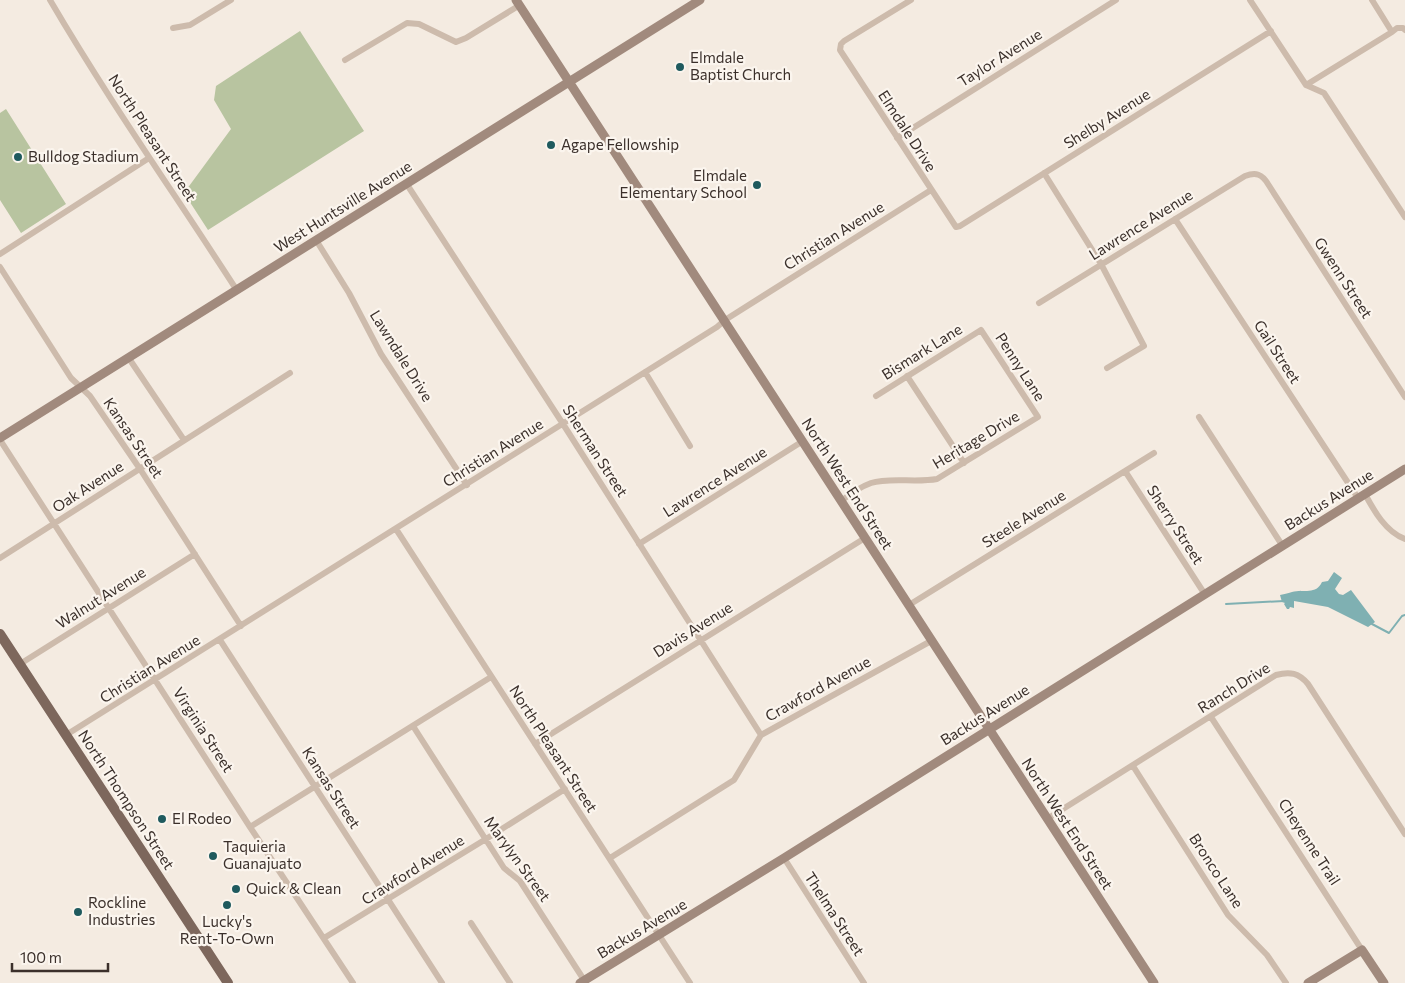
<svg xmlns="http://www.w3.org/2000/svg" width="1405" height="983" viewBox="0 0 1405 983" font-family="Commissioner,sans-serif">
  <rect width="100%" height="100%" fill="#f4ebe1"/>
  <path fill="#b8c4a0" d="M300 31 364 131 208 230 184 193 231 129 214 100 216 86Z
    M6 109 66 204 21 233 0 200V113Z"/>
  <path fill="#7fb0b2" d="M1334 572 1342 578 1335 589 1339 594 1343 595 1351 590 1375 622 1368 627 1328 607 1294 601V608L1290 607 1289 609H1287L1284 604 1285 603 1282 602 1280 595C1285 594 1289 593 1292 592 1304 589 1316 595 1322 582L1328 581Z"/>
  <g fill="none" stroke-linecap="round" stroke-linejoin="round">
    <path stroke="#7fb0b2" stroke-width="2" d="M1226 604 1284 601
      M1372 624 1389 633 1402 616 1405 615"/>
    <path stroke="#cdbbac" stroke-width="6" d="M50 0C108 99 174 193 236 289
      M911 0 844 41 841 44 840 50 956 227 960 226 1271 31
      M1250 0 1306 85 1324 93 1405 217
      M1372 0 1392 32 1397 28H1403L1405 30
      M173 28 190 25 231 0
      M345 60 407 23 419 24 456 42 466 38 520 5
      M1306 85 1392 32
      M897 138 1116 0
      M1044 173 1101 264 1144 346 1107 368
      M406 183 563 424 761 735
      M1175 219 1358 498
      M316 240 349 293 381 354 467 485
      M0 254 149 158
      M0 267 71 378 90 396 140 469 241 626
      M1039 303 1245 176C1256 172 1262 174 1268 184L1405 397
      M128 357 184 440
      M645 372 690 446
      M907 376 964 463
      M1199 417 1282 545
      M0 440 250 827 353 983
      M1125 471 1204 593
      M1365 494C1374 511 1386 532 1405 539
      M841 501C850 494 860 487 871 483 889 477 916 483 937 479L1038 417 981 330 876 396
      M396 529 690 983
      M639 544 803 441
      M0 558 290 373
      M909 605 1154 453
      M220 640 442 983
      M20 664 195 554
      M1211 717 1362 950
      M413 726 504 868 520 881 584 980
      M66 735 717 327 725 320 931 190
      M535 744 865 538
      M1133 766 1228 915 1267 955 1286 983
      M1047 819 1276 675C1290 671 1299 673 1308 684L1405 834
      M250 827 491 677
      M610 858 734 780 761 735 931 641
      M784 858 864 983
      M471 923 510 983
      M324 938 486 839 565 789"/>
    <path stroke="#a18a7d" stroke-width="9" d="M516 0 1154 983
      M0 438 700 0
      M580 983 784 858 1405 469
      M1308 983 1362 950 1384 983"/>
    <path stroke="#7d675c" stroke-width="10" d="M0 634 228 983"/>
  </g>
  <g fill="#1f5a5e" stroke="#fbf5ee" stroke-width="2">
    <circle cx="680" cy="67" r="5"/>
    <circle cx="551" cy="145" r="5"/>
    <circle cx="18" cy="157" r="5"/>
    <circle cx="757" cy="185" r="5"/>
    <circle cx="162" cy="819" r="5"/>
    <circle cx="213" cy="856" r="5"/>
    <circle cx="236" cy="889" r="5"/>
    <circle cx="227" cy="905" r="5"/>
    <circle cx="78" cy="912" r="5"/>
  </g>
  <g text-anchor="middle" stroke-width="4.5" stroke-linejoin="round" paint-order="stroke">
    <g font-size="15" fill="#3b302b" stroke="#fbf5ee" text-anchor="start">
      <text x="690" y="63">Elmdale<tspan x="690" dy="17">Baptist Church</tspan></text>
      <text x="561" y="150">Agape Fellowship</text>
      <text x="28" y="162">Bulldog Stadium</text>
      <text x="747" y="181" text-anchor="end">Elmdale<tspan x="747" dy="17">Elementary School</tspan></text>
      <text x="172" y="824">El Rodeo</text>
      <text x="223" y="852">Taquieria<tspan x="223" dy="17">Guanajuato</tspan></text>
      <text x="246" y="894">Quick &amp; Clean</text>
      <text x="88" y="908">Rockline<tspan x="88" dy="17">Industries</tspan></text>
      <text x="227" y="927" text-anchor="middle">Lucky's<tspan x="227" dy="17">Rent-To-Own</tspan></text>
    </g>
    <g font-size="15" fill="#3b302b" stroke="#fbf5ee">
      <text transform="translate(1000 58) rotate(-32)" y="5">Taylor Avenue</text>
      <text transform="translate(1107 119) rotate(-32)" y="5">Shelby Avenue</text>
      <text transform="translate(907 131) rotate(57)" y="5">Elmdale Drive</text>
      <text transform="translate(152 138) rotate(57)" y="5">North Pleasant Street</text>
      <text transform="translate(343 207) rotate(-32)" y="5">West Huntsville Avenue</text>
      <text transform="translate(1141 225) rotate(-32)" y="5">Lawrence Avenue</text>
      <text transform="translate(834 236) rotate(-32)" y="5">Christian Avenue</text>
      <text transform="translate(1343 278) rotate(57)" y="5">Gwenn Street</text>
      <text transform="translate(922 352) rotate(-32)" y="5">Bismark Lane</text>
      <text transform="translate(1277 352) rotate(57)" y="5">Gail Street</text>
      <text transform="translate(401 356) rotate(58)" y="5">Lawndale Drive</text>
      <text transform="translate(1020 367) rotate(57)" y="5">Penny Lane</text>
      <text transform="translate(133 438) rotate(56)" y="5">Kansas Street</text>
      <text transform="translate(976 440) rotate(-31)" y="5">Heritage Drive</text>
      <text transform="translate(595 451) rotate(57)" y="5">Sherman Street</text>
      <text transform="translate(493 453) rotate(-32)" y="5">Christian Avenue</text>
      <text transform="translate(715 482) rotate(-32)" y="5">Lawrence Avenue</text>
      <text transform="translate(847 484) rotate(57)" y="5">North West End Street</text>
      <text transform="translate(88 487) rotate(-33)" y="5">Oak Avenue</text>
      <text transform="translate(1329 500) rotate(-32)" y="5">Backus Avenue</text>
      <text transform="translate(1024 519) rotate(-32)" y="5">Steele Avenue</text>
      <text transform="translate(1175 525) rotate(57)" y="5">Sherry Street</text>
      <text transform="translate(101 598) rotate(-32)" y="5">Walnut Avenue</text>
      <text transform="translate(693 630) rotate(-32)" y="5">Davis Avenue</text>
      <text transform="translate(150 669) rotate(-32)" y="5">Christian Avenue</text>
      <text transform="translate(1234 688) rotate(-32)" y="5">Ranch Drive</text>
      <text transform="translate(818 689) rotate(-29)" y="5">Crawford Avenue</text>
      <text transform="translate(985 715) rotate(-32)" y="5">Backus Avenue</text>
      <text transform="translate(203 730) rotate(57)" y="5">Virginia Street</text>
      <text transform="translate(553 749) rotate(57)" y="5">North Pleasant Street</text>
      <text transform="translate(331 788) rotate(57)" y="5">Kansas Street</text>
      <text transform="translate(126 800) rotate(57)" y="5">North Thompson Street</text>
      <text transform="translate(1067 824) rotate(57)" y="5">North West End Street</text>
      <text transform="translate(1309 842) rotate(57)" y="5">Cheyenne Trail</text>
      <text transform="translate(517 859) rotate(54)" y="5">Marylyn Street</text>
      <text transform="translate(413 870) rotate(-32)" y="5">Crawford Avenue</text>
      <text transform="translate(1216 871) rotate(57)" y="5">Bronco Lane</text>
      <text transform="translate(834 914) rotate(57)" y="5">Thelma Street</text>
      <text transform="translate(642 929) rotate(-31)" y="5">Backus Avenue</text>
    </g>
  </g>
  <path d="M12 963v8h96v-8" fill="none" stroke="#3b302b" stroke-width="2.5"/>
  <text x="20" y="963" font-size="15" fill="#3b302b" stroke="#fbf5ee" stroke-width="4" paint-order="stroke">100 m</text>
</svg>
